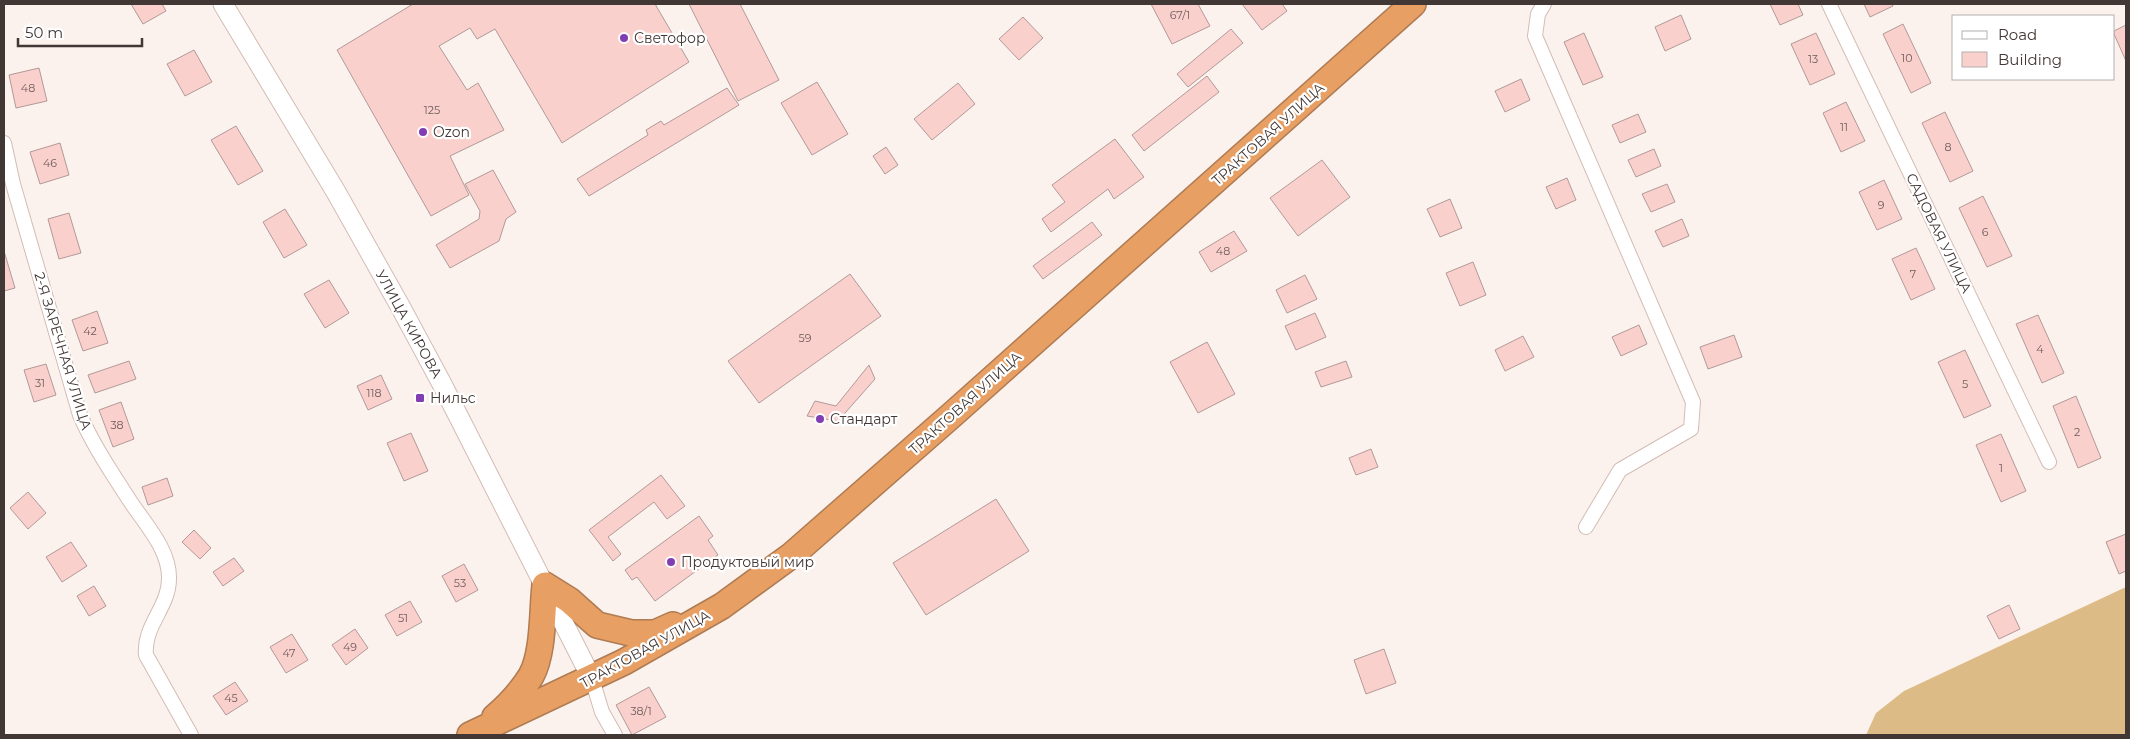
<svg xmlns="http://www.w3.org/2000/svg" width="2130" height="739" viewBox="0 0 2130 739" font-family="Montserrat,sans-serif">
  <rect width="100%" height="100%" fill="#fbf2ee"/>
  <path fill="#ddbb86" d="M2126 587V735H1866L1876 713 1904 691Z"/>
  <path fill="#fad0cd" stroke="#b29998" d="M131 4H162L166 11 143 24Z
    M413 4H655L689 62 562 143 495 29 477 39 470 28 439 46 467 90 478 83 504 130 450 156 469 195 431 216 337 50Z
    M689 4H740L779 80 738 101Z
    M1151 4H1198L1210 26 1172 44Z
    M1242 4H1282L1287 11 1262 30Z
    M1770 4H1798L1803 15 1780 25Z
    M1864 4H1892L1893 6 1870 17Z
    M1681 15 1691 39 1665 51 1655 27Z
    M1023 17 1043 38 1019 60 999 39Z
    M1903 24 1931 83 1911 93 1883 34Z
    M2126 25V61L2114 34V31Z
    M1231 29 1243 43 1188 87 1177 74Z
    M1584 33 1603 77 1583 85 1564 42Z
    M1816 33 1835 74 1810 85 1791 44Z
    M194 50 212 82 185 96 167 64Z
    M39 68 47 101 16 108 9 75Z
    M1207 76 1219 92 1144 151 1132 135Z
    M1521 79 1530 100 1505 112 1495 91Z
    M817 82 848 134 812 155 781 103Z
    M958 83 975 104 932 140 914 119Z
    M727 88 739 105 589 196 577 179 648 135 646 130 661 121 664 125Z
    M1846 102 1865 141 1841 152 1823 113Z
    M1945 112 1973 171 1950 182 1922 123Z
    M1638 114 1646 132 1620 143 1612 125Z
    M236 126 263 171 238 185 211 140Z
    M1115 139 1144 177 1114 199 1108 189 1051 232 1042 219 1065 202 1052 185Z
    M60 143 69 175 40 184 30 152Z
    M886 147 898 165 885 174 873 156Z
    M1654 149 1661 166 1636 177 1628 160Z
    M1322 160 1350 197 1298 236 1270 198Z
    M493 170 516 212 506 219 499 241 450 268 436 245 479 219 480 211 465 184Z
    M1567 178 1576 200 1556 209 1546 187Z
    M1884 180 1902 219 1877 230 1859 192Z
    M1667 184 1675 202 1651 212 1642 194Z
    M1983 196 2012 256 1987 267 1959 208Z
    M1450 199 1462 228 1440 237 1427 209Z
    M285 209 307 245 284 258 263 222Z
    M69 213 81 253 59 259 48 219Z
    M1682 219 1689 236 1663 247 1655 231Z
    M1092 222 1102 235 1043 279 1033 266Z
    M1234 231 1247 251 1211 272 1199 252Z
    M1916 248 1935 289 1911 300 1892 259Z
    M4 251 15 288 4 291Z
    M1473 262 1486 295 1460 306 1446 273Z
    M850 274 881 316 759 403 728 361Z
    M1305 275 1317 299 1287 313 1276 290Z
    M329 280 349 313 325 328 304 294Z
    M97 311 108 343 83 351 72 320Z
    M1315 313 1326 337 1296 350 1285 326Z
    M2038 315 2064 373 2042 383 2016 324Z
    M1639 325 1647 344 1621 356 1612 337Z
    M1734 335 1742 357 1708 369 1700 347Z
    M1523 336 1534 357 1505 371 1495 350Z
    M1207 342 1235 394 1198 413 1170 362Z
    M1965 350 1991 406 1964 418 1938 362Z
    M129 361 136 379 95 393 88 375Z
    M1346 361 1352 377 1321 387 1315 372Z
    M46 364 56 395 34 402 24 370Z
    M869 365 875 379 838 421 807 416 815 401 836 406Z
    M381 375 392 399 368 410 357 386Z
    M2076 396 2101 458 2078 468 2053 406Z
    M121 402 134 439 113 447 99 410Z
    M411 433 428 471 404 481 387 443Z
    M2001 434 2026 491 2001 502 1976 445Z
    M1371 449 1378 467 1356 475 1349 458Z
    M661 475 685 506 667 519 654 502 608 537 621 554 613 561 589 530Z
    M167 478 173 496 148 505 142 487Z
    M28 492 46 513 28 529 10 508Z
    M996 499 1029 551 926 615 893 563Z
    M699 516 713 536 708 540 718 555 655 601 637 577 632 580 625 570Z
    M194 530 211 548 200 559 182 542Z
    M2126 534V571L2119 574 2106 542Z
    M71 542 87 566 62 582 46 557Z
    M234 558 244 571 223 586 213 572Z
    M464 564 478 590 456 602 442 576Z
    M94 586 106 606 89 616 77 596Z
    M410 601 422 622 397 636 385 615Z
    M2009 605 2020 629 1999 639 1987 616Z
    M355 629 368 648 346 665 332 645Z
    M292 634 308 660 286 673 270 647Z
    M1384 649 1396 683 1366 694 1354 660Z
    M235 682 248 701 226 715 213 696Z
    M649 687 666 717 632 735 616 705Z"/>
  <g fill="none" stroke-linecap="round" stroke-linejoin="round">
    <defs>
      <path id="street" d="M1544 4 1538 14 1535 36 1693 402 1691 429 1620 470 1586 527
        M1829 4 2049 462
        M4 143 13 184 80 415C93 445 112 473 130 501 145 524 170 550 169 579 169 607 143 626 146 655L191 735
        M592 679 602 712 615 735"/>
      <path id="secondary" d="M223 4 336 192 400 306 442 384 592 679"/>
      <path id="highway" d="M495 717C509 705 521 692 531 676 544 653 542 611 545 585L569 600 597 625 631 633H655L673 625
        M470 735 624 662 722 606 792 555 953 414 1413 4"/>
    </defs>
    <use href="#street" stroke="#d3bcb4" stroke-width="16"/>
    <use href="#secondary" stroke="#d3bcb4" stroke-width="21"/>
    <use href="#highway" stroke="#ae7b53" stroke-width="28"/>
    <use href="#street" stroke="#fff" stroke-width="14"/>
    <use href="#secondary" stroke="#fff" stroke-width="19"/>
    <use href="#highway" stroke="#e89f63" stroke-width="25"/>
  </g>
  <g fill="#813eb3" stroke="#fff" stroke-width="2">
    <circle cx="624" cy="38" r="5"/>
    <circle cx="423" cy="132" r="5"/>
    <rect x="415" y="393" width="10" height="10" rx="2.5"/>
    <circle cx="820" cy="419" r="5"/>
    <circle cx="671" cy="562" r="5"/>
  </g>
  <g text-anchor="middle" stroke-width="4.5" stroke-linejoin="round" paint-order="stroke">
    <g font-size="11" fill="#6f5d5a">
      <text x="1180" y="19">67/1</text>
      <text x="1907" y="62">10</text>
      <text x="1813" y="63">13</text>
      <text x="28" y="92">48</text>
      <text x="432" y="114">125</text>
      <text x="1844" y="131">11</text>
      <text x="1948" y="151">8</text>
      <text x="50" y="167">46</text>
      <text x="1881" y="209">9</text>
      <text x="1985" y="236">6</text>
      <text x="1223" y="255">48</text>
      <text x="1913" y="278">7</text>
      <text x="90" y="335">42</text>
      <text x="805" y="342">59</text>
      <text x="2040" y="353">4</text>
      <text x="40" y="387">31</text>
      <text x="1965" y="388">5</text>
      <text x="374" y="397">118</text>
      <text x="117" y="429">38</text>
      <text x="2077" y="436">2</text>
      <text x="2001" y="472">1</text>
      <text x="460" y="587">53</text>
      <text x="403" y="622">51</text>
      <text x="350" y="651">49</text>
      <text x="289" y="657">47</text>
      <text x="231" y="702">45</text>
      <text x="641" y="715">38/1</text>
    </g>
    <g font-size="14" fill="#413734" stroke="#fff" text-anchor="start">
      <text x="634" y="43">Светофор</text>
      <text x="433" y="137">Ozon</text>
      <text x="430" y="403">Нильс</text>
      <text x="830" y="424">Стандарт</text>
      <text x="681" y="567">Продуктовый мир</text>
    </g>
    <g font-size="14" fill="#413734" stroke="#fff">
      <text transform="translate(1268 134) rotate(-42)" y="5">ТРАКТОВАЯ УЛИЦА</text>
      <text transform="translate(1939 233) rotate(64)" y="5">САДОВАЯ УЛИЦА</text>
      <text transform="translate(409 324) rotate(61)" y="5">УЛИЦА КИРОВА</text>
      <text transform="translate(63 351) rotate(73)" y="5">2-Я ЗАРЕЧНАЯ УЛИЦА</text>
      <text transform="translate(965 403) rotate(-42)" y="5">ТРАКТОВАЯ УЛИЦА</text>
      <text transform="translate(645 649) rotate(-29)" y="5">ТРАКТОВАЯ УЛИЦА</text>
    </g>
  </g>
  <rect width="2130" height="739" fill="none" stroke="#413734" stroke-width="10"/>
  <rect x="1952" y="15" width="162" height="65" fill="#ffffff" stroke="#b3afae"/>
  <rect x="1962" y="31" width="25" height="8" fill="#ffffff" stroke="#b3afae"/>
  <text x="1998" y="40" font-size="15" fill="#413734">Road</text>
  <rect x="1962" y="52" width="25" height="15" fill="#fad0cd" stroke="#b3afae"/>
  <text x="1998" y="65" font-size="15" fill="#413734">Building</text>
  <path d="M18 38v8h124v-8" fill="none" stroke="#413734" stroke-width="2.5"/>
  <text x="25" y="38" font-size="15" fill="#413734" stroke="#ffffff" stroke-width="4" paint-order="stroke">50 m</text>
</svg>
